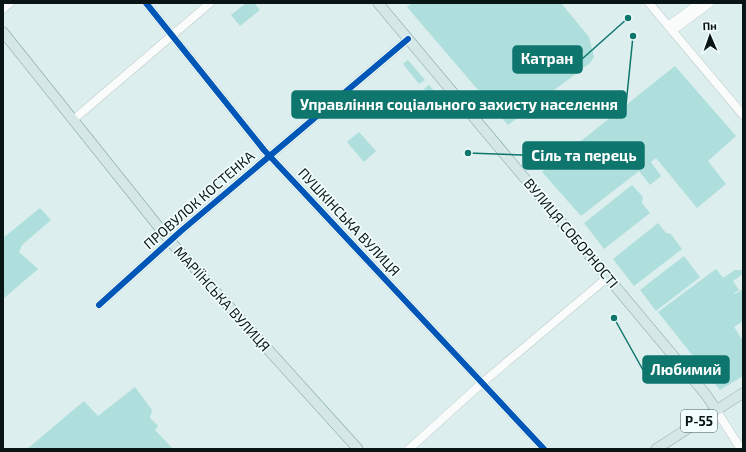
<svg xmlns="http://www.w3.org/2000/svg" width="746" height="452" viewBox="0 0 746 452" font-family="'Exo 2',sans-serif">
  <rect width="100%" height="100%" fill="#dceeed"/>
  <path fill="#aedfdc" d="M246 3H254L260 10 240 26 231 15Z
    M412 3H561L589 37 594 57 590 63 508 125 407 7Z
    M408 60 425 80 419 84 403 64Z
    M675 66 736 136 708 161 726 184 697 208 656 158 651 162 661 176 650 185 639 171 581 216 542 172Z
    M429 85 446 105 441 109 424 89Z
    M359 132 376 151 364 162 347 142Z
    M632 185 643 197 642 203 650 213 604 249 584 223Z
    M40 208 51 220 22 245 19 252 38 269 3 299V238Z
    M658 223 666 233 671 234 682 249 634 286 613 259Z
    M684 256 700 277 656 311 640 290Z
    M716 269 723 278 735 270H743V274L733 281 739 290 734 293 735 294 743 289V321L734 327 743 341V376L720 390 658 312Z
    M135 387 152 410 150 418 158 426 155 430 173 449H27L84 401 98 416Z"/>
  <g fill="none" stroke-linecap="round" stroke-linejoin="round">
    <defs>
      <path id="minor" d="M146 3 264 150 544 449
        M649 3 743 115
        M3 9 10 3
        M668 26 699 3
        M672 31 710 3
        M73 120 210 3
        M99 305 181 231 408 39
        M716 410 741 449
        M409 449 482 383 608 277"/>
      <path id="major" d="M378 3 707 396 716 410
        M3 32 170 241 358 449
        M656 449 743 393"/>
    </defs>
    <use href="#minor" stroke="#bdcbca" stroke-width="9"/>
    <use href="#major" stroke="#80a5a4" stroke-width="11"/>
    <use href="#minor" stroke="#fafcfc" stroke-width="8"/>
    <use href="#major" stroke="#d5e7e7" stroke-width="10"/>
    <defs>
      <path id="cycleway" d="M146 3 264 150 544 449
        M99 305 181 231 408 39"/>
    </defs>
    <use href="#cycleway" stroke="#f1fefd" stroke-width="8"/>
    <use href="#cycleway" stroke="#0057b8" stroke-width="6"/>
  </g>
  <g text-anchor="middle" stroke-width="3.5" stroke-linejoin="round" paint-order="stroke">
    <rect fill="#f1fefd" stroke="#4f5b5b" stroke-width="1" x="681" y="410" width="36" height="22" rx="3"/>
    <g font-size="13" font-weight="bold" fill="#091515">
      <text x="699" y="426">Р-55</text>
    </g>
    <g font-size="14" fill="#091515" stroke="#f1fefd">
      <text transform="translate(199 200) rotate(-41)" y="5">ПРОВУЛОК КОСТЕНКА</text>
      <text transform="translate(349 222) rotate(47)" y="5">ПУШКІНСЬКА ВУЛИЦЯ</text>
      <text transform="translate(571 233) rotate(50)" y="5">ВУЛИЦЯ СОБОРНОСТІ</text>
      <text transform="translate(222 299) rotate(48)" y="5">МАРІЇНСЬКА ВУЛИЦЯ</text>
    </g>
  </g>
  <path fill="none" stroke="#0f766e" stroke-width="1.5" d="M628 18L582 59M633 36L626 105M468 153L523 155M614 318L643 370"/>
  <g fill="#0f766e" stroke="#f1fefd" stroke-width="1.5">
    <circle cx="628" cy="18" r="4"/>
    <circle cx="633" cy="36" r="4"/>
    <circle cx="468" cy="153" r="4"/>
    <circle cx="614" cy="318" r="4"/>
  </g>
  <g fill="#0f766e" stroke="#0f766e" stroke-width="1.5">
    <rect x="513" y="46" width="69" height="27" rx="4"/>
    <rect x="292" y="91" width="334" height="27" rx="4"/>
    <rect x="523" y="142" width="121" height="27" rx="4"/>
    <rect x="643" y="356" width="86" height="27" rx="4"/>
  </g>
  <g font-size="15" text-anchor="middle" font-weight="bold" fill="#fff">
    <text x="547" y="64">Катран</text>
    <text x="459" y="110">Управління соціального захисту населення</text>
    <text x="584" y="161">Сіль та перець</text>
    <text x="686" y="375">Любимий</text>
  </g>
  <rect width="746" height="452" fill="none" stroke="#091515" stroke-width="8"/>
  <g transform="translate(710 36) rotate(358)" stroke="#f1fefd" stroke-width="3" paint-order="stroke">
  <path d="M0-3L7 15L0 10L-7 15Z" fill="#091515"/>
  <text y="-6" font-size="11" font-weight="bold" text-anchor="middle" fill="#091515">Пн</text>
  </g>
</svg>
